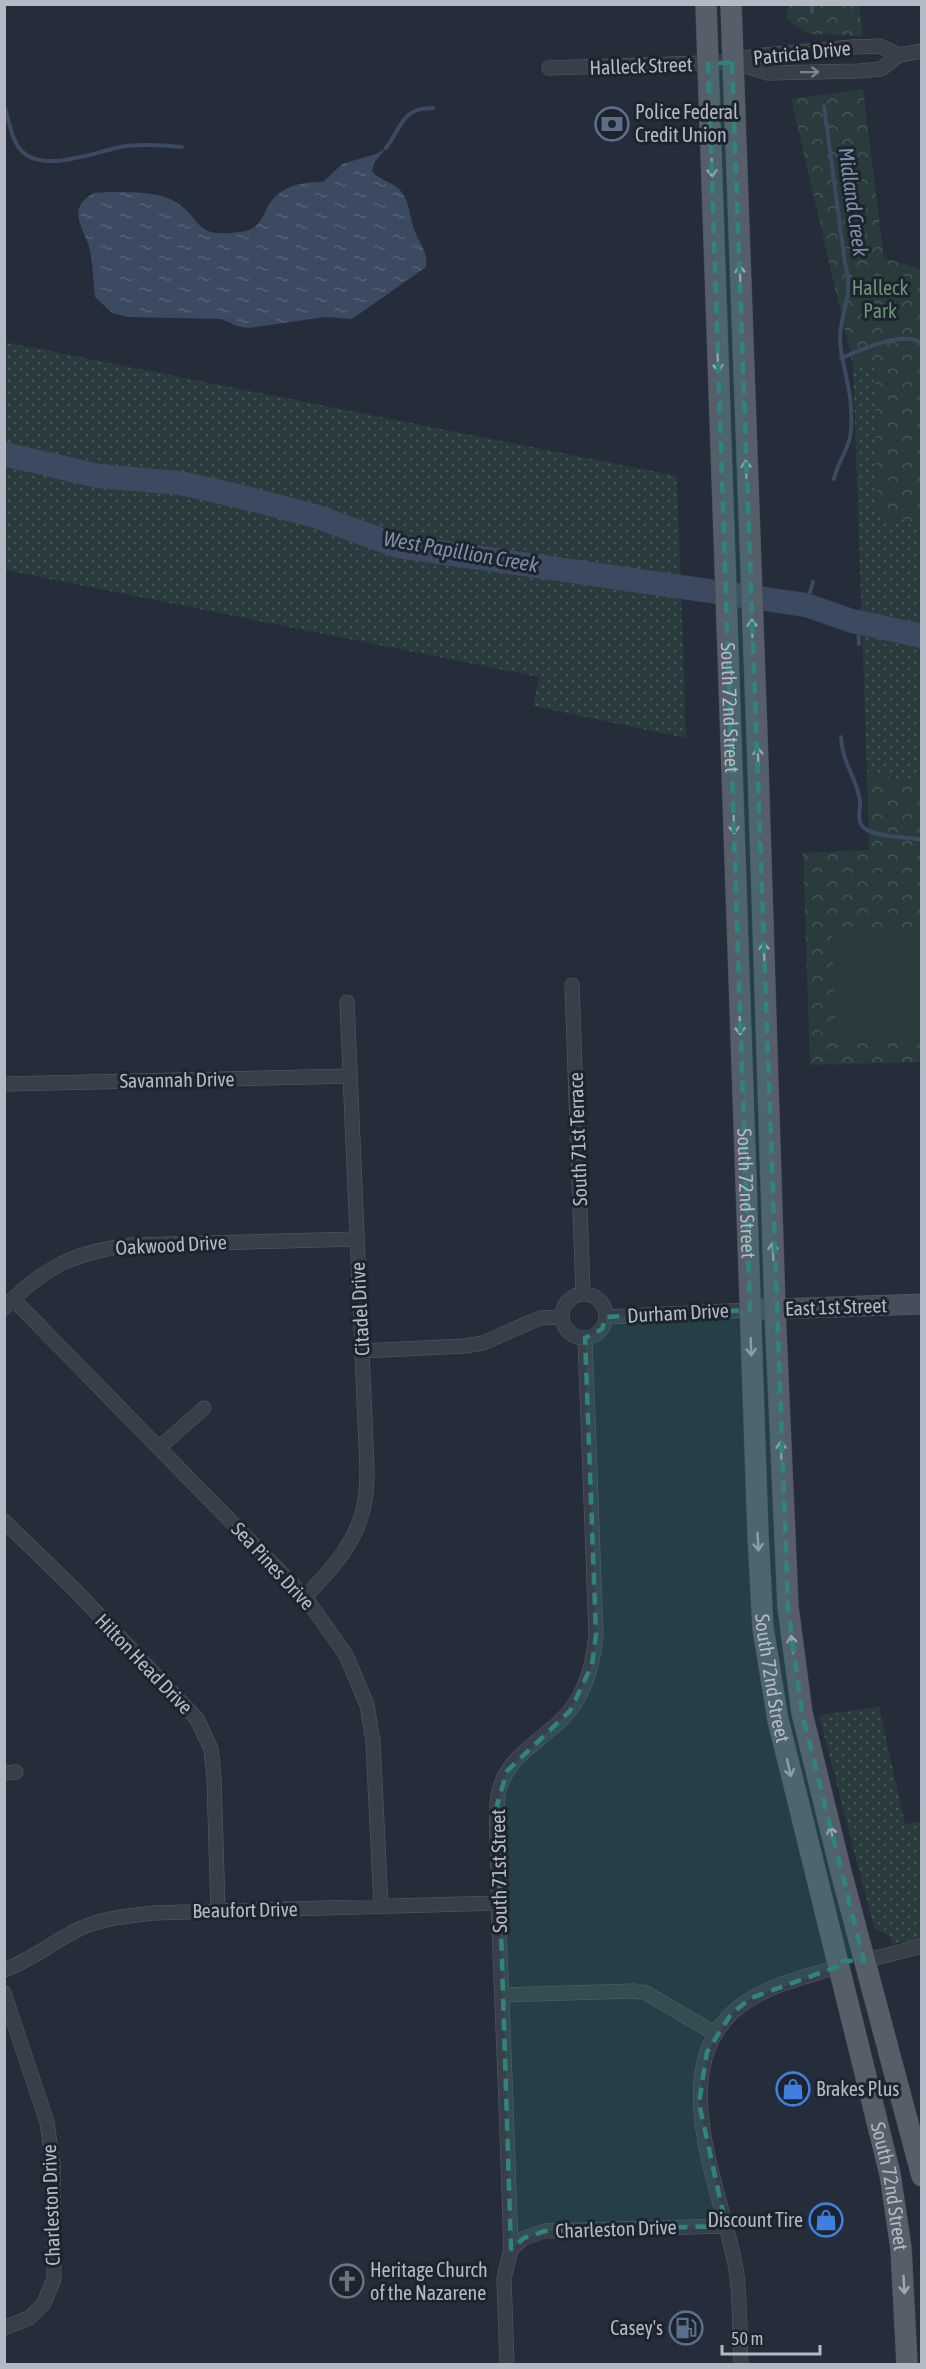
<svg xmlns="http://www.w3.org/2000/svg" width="926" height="2369" viewBox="0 0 926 2369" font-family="'Asap Condensed',sans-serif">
  <defs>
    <pattern id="grass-dots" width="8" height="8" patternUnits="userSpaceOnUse" patternTransform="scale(1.5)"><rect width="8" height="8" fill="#293b3c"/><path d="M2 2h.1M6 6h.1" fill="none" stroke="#465557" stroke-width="1.8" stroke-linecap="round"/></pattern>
    <pattern id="forest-crowns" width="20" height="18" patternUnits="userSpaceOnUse" patternTransform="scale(1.5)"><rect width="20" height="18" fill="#293b3c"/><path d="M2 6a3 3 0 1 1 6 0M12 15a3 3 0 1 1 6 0" fill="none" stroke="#465557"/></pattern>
    <pattern id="water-ripples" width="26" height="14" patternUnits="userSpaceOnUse" patternTransform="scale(1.5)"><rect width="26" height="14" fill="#3b4a60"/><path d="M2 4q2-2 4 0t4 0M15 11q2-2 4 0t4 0" fill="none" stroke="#556275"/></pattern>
  </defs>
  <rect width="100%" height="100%" fill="#242d39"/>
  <path fill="url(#grass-dots)" d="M4 342 677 476 686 738 533 706 539 677 5 570Z
    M853 365H874L878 518 921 526V783L867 772Z
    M879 1707 905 1824 921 1822V1939L892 1944 891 1937 874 1928 819 1715Z"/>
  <path fill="url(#forest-crowns)" d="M788 5H859L863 36 809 34 786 19Z
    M863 89 884 258 921 269V526L878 518 874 365H853L791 99Z
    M867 772 921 783V1062L810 1065 803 853 869 850Z"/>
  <path fill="#293b3c" d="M921 927V1037L836 1040 832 931Z"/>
  <path fill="url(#water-ripples)" d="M386 148 374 163 372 171C378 180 391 181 399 189 411 202 409 217 415 232 421 246 428 252 426 267L352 319 325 317 249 328 237 326 221 319 128 317 112 313 95 297C93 281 93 265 90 250 85 229 64 209 94 193 110 191 156 191 170 199 205 216 189 239 239 232 266 229 260 211 276 196 289 184 306 182 323 182L342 164 376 154Z"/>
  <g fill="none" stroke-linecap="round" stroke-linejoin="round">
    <path stroke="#3b4a60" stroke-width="4" d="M812 4V12
      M4 106C9 119 11 139 20 149 42 176 98 150 126 146 144 144 163 145 182 147
      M824 106 845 263C855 295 840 310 840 340 840 354 845 367 847 381 851 397 852 415 851 431 850 449 837 462 834 479
      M386 148C402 127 401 108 433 108
      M841 358C862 350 901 330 922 343
      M806 605 813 582
      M858 621 859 644
      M841 737C842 762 856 777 860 800 861 808 856 820 863 827 873 837 907 837 922 840"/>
    <path stroke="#3b4a60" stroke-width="24" d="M4 454 98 476 180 483 234 495 315 516 398 546 806 605 852 621 922 636"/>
    <defs>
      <path id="street" d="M732 62 768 73 859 71 881 69 899 55 922 51
        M549 68 732 62 754 56 852 47 880 46 899 55
        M572 985 583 1293
        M4 1084 350 1076
        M562 1316a22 22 0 1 1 44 0a22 22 0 1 1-44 0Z
        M13 1299 305 1597 346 1655 367 1705 373 1741 381 1907
        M4 1308C45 1266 75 1252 132 1245L357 1239
        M606 1317 750 1310
        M362 1351 464 1346 483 1343 540 1318 561 1317
        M160 1447 204 1408
        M4 1521 75 1590 197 1719 211 1749 214 1777 218 1911
        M305 1597C332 1569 359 1540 365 1500 367 1490 367 1478 367 1468L347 1002
        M4 1773 16 1772
        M864 1961 922 1946
        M4 1970C34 1959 52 1942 79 1929 102 1918 128 1916 153 1913L498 1903
        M4 1993 47 2122 53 2165 54 2279 44 2303 29 2318 4 2328
        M502 1995 634 1991 646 1993 716 2034
        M511 2249 524 2238 545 2231 726 2226
        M507 2364 504 2279 511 2249C507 2142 504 2034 499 1927 498 1898 498 1869 497 1841 497 1823 495 1804 500 1787 509 1758 536 1743 557 1724 583 1702 593 1668 596 1635L585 1338
        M741 2364C739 2333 741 2300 736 2269 723 2193 665 2076 732 2013 762 1985 802 1979 839 1966"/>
      <path id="secondary" d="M750 1310 922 1304"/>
      <g id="primary">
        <path id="s1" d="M706 4 758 1535 763 1628 778 1720 890 2174 901 2248 907 2364"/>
        <path d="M731 4 758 765 775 1309 788 1607 802 1713 841 1872 922 2176"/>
      </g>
    </defs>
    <use href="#street" stroke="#565d67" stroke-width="15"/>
    <use href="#secondary" stroke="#565d67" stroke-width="21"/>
    <use href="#primary" stroke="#414852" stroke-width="22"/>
    <use href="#street" stroke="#383f49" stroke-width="14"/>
    <use href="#secondary" stroke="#464e5c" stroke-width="20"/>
    <use href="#primary" stroke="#565e69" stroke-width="21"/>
  </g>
  <defs><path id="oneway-shaft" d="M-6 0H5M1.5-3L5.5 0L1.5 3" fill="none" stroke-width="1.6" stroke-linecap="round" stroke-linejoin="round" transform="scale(1.5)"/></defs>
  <use stroke="#7c838d" href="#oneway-shaft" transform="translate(810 72) rotate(-1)"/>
  <g stroke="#a0a8b3">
    <use href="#oneway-shaft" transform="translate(712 168) rotate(88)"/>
    <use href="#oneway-shaft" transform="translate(740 274) rotate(-92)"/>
    <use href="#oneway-shaft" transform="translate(718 363) rotate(88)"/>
    <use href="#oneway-shaft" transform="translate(746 469) rotate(-92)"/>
    <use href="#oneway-shaft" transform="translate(752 628) rotate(-92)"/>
    <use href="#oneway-shaft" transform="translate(758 756) rotate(-93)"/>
    <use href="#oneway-shaft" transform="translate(734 825) rotate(88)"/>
    <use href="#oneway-shaft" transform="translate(764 951) rotate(-92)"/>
    <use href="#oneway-shaft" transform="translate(740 1026) rotate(88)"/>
    <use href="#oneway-shaft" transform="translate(773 1251) rotate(-92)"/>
    <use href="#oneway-shaft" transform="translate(751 1347) rotate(88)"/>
    <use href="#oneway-shaft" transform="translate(781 1450) rotate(-92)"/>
    <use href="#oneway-shaft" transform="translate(758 1542) rotate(87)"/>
    <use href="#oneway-shaft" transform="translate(792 1644) rotate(-97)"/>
    <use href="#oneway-shaft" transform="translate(789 1768) rotate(77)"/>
    <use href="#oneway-shaft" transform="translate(832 1835) rotate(-104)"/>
    <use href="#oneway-shaft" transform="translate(904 2285) rotate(87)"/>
  </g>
  <path fill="#30847f" fill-opacity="0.2" stroke="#30847f" stroke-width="4.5" stroke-dasharray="12 8" stroke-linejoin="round" d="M732 62 788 1607 802 1713 864 1961H838L839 1966 751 1998 731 2014 707 2052 699 2103 726 2226 545 2231 524 2238 511 2249 497 1805 507 1771 570 1711 592 1665 596 1635 585 1338 602 1329 606 1317 750 1310 708 64Z"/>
  <defs>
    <symbol id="bank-ring" viewBox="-11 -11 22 22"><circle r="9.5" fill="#1d242e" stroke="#5c6f8a" stroke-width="1.5"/><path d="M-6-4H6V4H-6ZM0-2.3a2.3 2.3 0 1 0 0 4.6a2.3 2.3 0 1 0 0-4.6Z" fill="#5c6f8a"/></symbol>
    <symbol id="shop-ring" viewBox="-11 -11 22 22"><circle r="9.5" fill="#1d242e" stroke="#3f7fe0" stroke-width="1.5"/><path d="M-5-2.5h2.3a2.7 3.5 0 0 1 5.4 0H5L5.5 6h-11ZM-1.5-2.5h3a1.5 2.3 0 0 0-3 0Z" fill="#3f7fe0"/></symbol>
    <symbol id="church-ring" viewBox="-11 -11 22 22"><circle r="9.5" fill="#1d242e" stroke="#6b7280" stroke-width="1.5"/><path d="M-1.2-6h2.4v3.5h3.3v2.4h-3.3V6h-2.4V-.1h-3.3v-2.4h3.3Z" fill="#6b7280"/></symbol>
    <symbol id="fuel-ring" viewBox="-11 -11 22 22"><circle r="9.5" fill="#1d242e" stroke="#5c6f8a" stroke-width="1.5"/><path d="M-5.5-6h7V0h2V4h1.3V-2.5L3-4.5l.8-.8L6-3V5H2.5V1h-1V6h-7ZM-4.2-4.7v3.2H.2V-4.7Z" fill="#5c6f8a"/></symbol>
  </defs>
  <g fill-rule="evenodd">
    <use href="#bank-ring" x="593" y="105" width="38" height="38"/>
    <use href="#shop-ring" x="774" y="2070" width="38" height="38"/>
    <use href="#shop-ring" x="807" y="2201" width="38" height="38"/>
    <use href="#church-ring" x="328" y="2262" width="38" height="38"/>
    <use href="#fuel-ring" x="667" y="2309" width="38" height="38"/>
  </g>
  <g text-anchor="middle" stroke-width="6" stroke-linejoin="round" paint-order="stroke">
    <g font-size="20" fill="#b3bac5" stroke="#1d242e">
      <text transform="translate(802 53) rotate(-6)" y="7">Patricia Drive</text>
      <text transform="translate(641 66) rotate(-2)" y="7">Halleck Street</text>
      <text dy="7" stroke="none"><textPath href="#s1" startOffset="704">South 72nd Street</textPath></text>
      <text transform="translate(177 1080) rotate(-1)" y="7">Savannah Drive</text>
      <text transform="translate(578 1139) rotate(-92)" y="7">South 71st Terrace</text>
      <text dy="7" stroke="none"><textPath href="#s1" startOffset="1190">South 72nd Street</textPath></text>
      <text transform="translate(171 1245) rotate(-3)" y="7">Oakwood Drive</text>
      <text transform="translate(836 1307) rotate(-2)" y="7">East 1st Street</text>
      <text transform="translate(360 1309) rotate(-93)" y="7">Citadel Drive</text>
      <text transform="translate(678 1313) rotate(-3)" y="7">Durham Drive</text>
      <text transform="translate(273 1566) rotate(47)" y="7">Sea Pines Drive</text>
      <text transform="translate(144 1664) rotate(46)" y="7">Hilton Head Drive</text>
      <text dy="7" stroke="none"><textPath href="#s1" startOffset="1676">South 72nd Street</textPath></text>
      <text transform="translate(499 1871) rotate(-91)" y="7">South 71st Street</text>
      <text transform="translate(245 1910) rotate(-1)" y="7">Beaufort Drive</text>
      <text dy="7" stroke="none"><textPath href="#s1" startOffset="2198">South 72nd Street</textPath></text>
      <text transform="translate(51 2205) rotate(-92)" y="7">Charleston Drive</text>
      <text transform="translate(616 2229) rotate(-2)" y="7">Charleston Drive</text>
    </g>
    <g font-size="20" fill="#b3bac5" stroke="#1d242e" text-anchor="start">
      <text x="635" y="119">Police Federal<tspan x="635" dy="23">Credit Union</tspan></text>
      <text x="816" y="2096">Brakes Plus</text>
      <text x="803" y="2227" text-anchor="end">Discount Tire</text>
      <text x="370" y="2277">Heritage Church<tspan x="370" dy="23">of the Nazarene</tspan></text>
      <text x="663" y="2335" text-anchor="end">Casey's</text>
    </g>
    <g font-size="20" fill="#6c9476" stroke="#1d242e">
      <text x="880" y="295">Halleck<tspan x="880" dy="23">Park</tspan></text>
    </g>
    <g font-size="21" font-style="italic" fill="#7d90aa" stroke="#1d242e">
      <text transform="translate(853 202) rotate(82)" y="7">Midland Creek</text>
      <text transform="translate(461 552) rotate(10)" y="7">West Papillion Creek</text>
    </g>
  </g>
  <rect width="926" height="2369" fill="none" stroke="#b3bac5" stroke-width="12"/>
  <path d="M722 2345v9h98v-9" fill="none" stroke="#b3bac5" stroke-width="3"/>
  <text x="731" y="2345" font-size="18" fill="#b3bac5" stroke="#1d242e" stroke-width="4.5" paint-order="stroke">50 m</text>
</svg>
